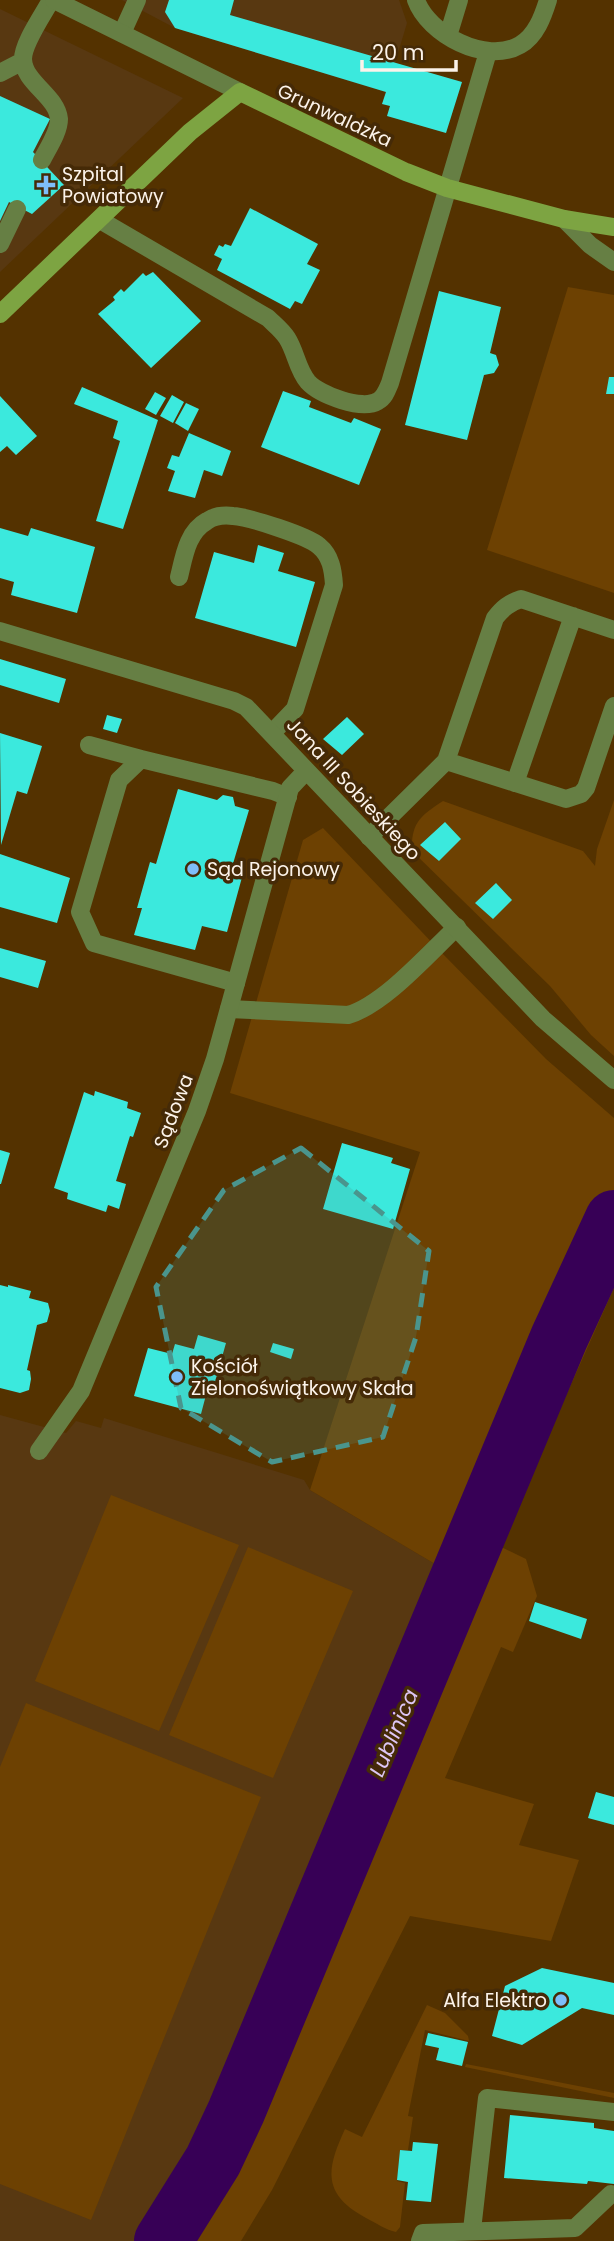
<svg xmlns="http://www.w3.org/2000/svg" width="614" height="2241" viewBox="0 0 614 2241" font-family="Poppins,sans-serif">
  <rect width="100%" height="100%" fill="#543200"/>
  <path fill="#583811" d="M122 0H399L407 23 395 63 462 82 446 133 387 116 390 106 382 104 385 92 175 28Z
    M0 9 183 98 0 272Z
    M0 1415 66 1433 76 1421 101 1428 104 1418 304 1480 310 1490 452 1574 205 2156 150 2241H0Z"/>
  <path fill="#6d4102" d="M568 287 614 295V593L487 550Z
    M614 800V1056L591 1035 550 986 412 851C411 823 420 816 443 801L583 851 595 866 597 849Z
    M323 828 440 951 546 1059 614 1118V1202L607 1212 452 1574 310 1490 420 1152 230 1093 303 840Z
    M614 1238V1288L499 1546 526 1559 537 1596 513 1652 501 1647 445 1778 534 1804 519 1845 579 1860 551 1941 410 1916 272 2190 241 2241H180L227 2167 394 1759 487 1541 553 1377Z
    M111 1495 239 1545 159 1731 35 1681Z
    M248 1547 353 1591 273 1778 169 1735Z
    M26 1703 261 1797 91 2220 0 2184V1767Z
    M427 2005 445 2013 468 2036 469 2041 425 2030 408 2116 413 2117 408 2150H400L397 2181 405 2183 400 2227 396 2232C386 2230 376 2223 366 2218 322 2194 326 2170 345 2129L362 2137Z
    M466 2064 614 2093V2098L465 2067Z"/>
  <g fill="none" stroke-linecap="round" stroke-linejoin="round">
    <path stroke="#370056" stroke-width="58" d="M163 2241 213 2161 236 2112 559 1338 614 1219"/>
  </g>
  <path fill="#3be9dd" d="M169 0H234L230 15 462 82 446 133 387 116 390 106 382 104 386 92 175 28 165 12Z
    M0 96 50 119 33 152 64 185 32 214 9 202 0 221Z
    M250 208 318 244 307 264 320 270 302 304 295 301 290 309 217 270 222 259 214 255 219 245 223 247 225 244 231 246Z
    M153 272 201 321 151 368 98 314 115 300 113 297 121 289 124 292 143 273 146 276Z
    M439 291 501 307 490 353 496 355 499 365 494 373 484 375 467 440 405 425Z
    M609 377H614V394H606Z
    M82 387 158 420 123 529 96 521 120 441 113 438 118 421 74 404Z
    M283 391 311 401 309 407 351 423 354 418 381 429 359 485 261 447Z
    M155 392 166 398 156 415 145 409Z
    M172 395 184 402 173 423 160 416Z
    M0 396 37 436 16 455 7 446 0 452Z
    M186 403 199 409 188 431 175 423Z
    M189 433 231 451 222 476 204 470 195 498 168 491 175 471 167 468 172 455 179 457Z
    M0 528 28 536 31 528 95 547 77 613 11 595 14 582 0 578Z
    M258 545 284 553 278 571 315 582 296 647 195 618 214 552 254 563Z
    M0 659 66 679 59 703 0 685Z
    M107 715 122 719 117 733 103 729Z
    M347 717 364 734 342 755 323 739Z
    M0 733 42 746 27 794 17 791 1 845Z
    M178 789 217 800 223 795 233 797 235 806 249 810 232 867 244 870 227 932 202 926 195 950 134 935 142 908H137L150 862 156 864Z
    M445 822 461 839 439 861 420 845Z
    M0 854 70 878 57 923 0 907Z
    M496 883 512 900 493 919 475 903Z
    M0 948 46 961 38 988 0 977Z
    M95 1091 128 1102 127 1108 141 1113 133 1137 130 1136 116 1181 126 1184 119 1209 108 1205 106 1212 67 1199 68 1193 54 1188 84 1092 94 1096Z
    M342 1143 393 1158 391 1163 410 1169 393 1229 323 1209Z
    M0 1150 10 1153 1 1184H0Z
    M0 1285 8 1287V1285L31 1291 29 1298 48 1303 50 1311 47 1322 37 1325 27 1370 30 1371 31 1379 29 1390 20 1393 0 1388Z
    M198 1335 226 1343 211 1396 206 1395 201 1414 134 1396 148 1348 172 1354 175 1344 194 1349Z
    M273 1343 294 1349 291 1359 270 1352Z
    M535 1602 587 1619 581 1639 529 1621Z
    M596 1792 614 1797V1825L588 1818Z
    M542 1968 614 1983V2015L582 2008 522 2045 492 2036 505 1986Z
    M428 2033 468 2042 462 2066 436 2060 439 2048 425 2045Z
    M510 2115 594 2123V2128L614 2131V2184L588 2181 587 2184 504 2178Z
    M413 2142 438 2144 431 2202 406 2200 408 2182 397 2180 400 2150 412 2151Z"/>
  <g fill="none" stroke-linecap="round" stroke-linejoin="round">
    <path stroke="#667f44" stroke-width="18" d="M416 0C428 34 486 65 520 45 536 36 543 16 548 0
      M122 33 137 0
      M448 36 459 0
      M0 73 23 61
      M42 160C48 148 59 132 59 119 57 96 24 83 23 59 23 43 43 15 51 0
      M564 219 590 245 614 262
      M100 220 268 318C274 324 282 330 287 338 296 352 297 369 308 382 320 395 362 411 378 401 385 397 387 390 390 383L488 52
      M0 244 17 209
      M179 577C184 557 187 532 207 521 214 516 224 515 233 516 249 517 308 536 319 546 331 556 333 570 334 585L295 709 272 733
      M89 745 141 759
      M446 761 566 799 581 794 586 788 614 706
      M515 783 573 616
      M369 837 446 761 495 618C503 608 509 603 521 599L614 630
      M236 983 94 943 80 912 119 780 141 759 273 791 288 797
      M229 1009 348 1015C384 1005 429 953 457 927
      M472 2230 487 2098 614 2112
      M420 2241 423 2233 575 2228 611 2194"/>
    <path stroke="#667f44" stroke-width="18" d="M54 0 240 92
      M0 631 234 701 246 707 543 1019 614 1080
      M39 1451 81 1391 197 1111 215 1059 290 788 306 771"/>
    <path stroke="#7da442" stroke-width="18" d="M0 314 190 132 240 92 406 172 447 188 564 219 614 227"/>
  </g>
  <path fill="#4a958d" fill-opacity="0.2" stroke="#4a958d" stroke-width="5" stroke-dasharray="14 9" stroke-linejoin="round" d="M301 1148 429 1251 416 1337 383 1437 272 1462 181 1408 156 1287 224 1190Z"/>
  <g fill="#7ebef9" stroke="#452a07" stroke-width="2.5">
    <path d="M42.5 174.5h7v7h7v7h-7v7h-7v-7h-7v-7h7z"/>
    <circle cx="193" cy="869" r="7"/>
    <circle cx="177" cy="1377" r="7"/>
    <circle cx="561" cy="2000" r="7"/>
  </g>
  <g text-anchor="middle" stroke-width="7" stroke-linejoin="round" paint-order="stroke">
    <g font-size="19" fill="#fcf3ea" stroke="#452a07">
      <text transform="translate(335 115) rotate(25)" y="7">Grunwaldzka</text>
      <text transform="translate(354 789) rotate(47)" y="7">Jana III Sobieskiego</text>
      <text transform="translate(173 1111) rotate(-69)" y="7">Sądowa</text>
    </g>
    <g font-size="19" fill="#fcf3ea" stroke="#452a07" text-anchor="start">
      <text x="62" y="181">Szpital<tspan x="62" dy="22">Powiatowy</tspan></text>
      <text x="207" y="876">Sąd Rejonowy</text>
      <text x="191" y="1373">Kościół<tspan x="191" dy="22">Zielonoświątkowy Skała</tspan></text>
      <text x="547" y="2007" text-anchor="end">Alfa Elektro</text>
    </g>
    <g font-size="21" font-style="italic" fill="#ddc6f4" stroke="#452a07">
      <text transform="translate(394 1733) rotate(-67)" y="7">Lublinica</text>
    </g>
  </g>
  <path d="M362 60v10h94v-10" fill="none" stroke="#fcf3ea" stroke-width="3.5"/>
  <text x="372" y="60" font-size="21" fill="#fcf3ea" stroke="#452a07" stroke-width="5" paint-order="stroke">20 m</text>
</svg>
